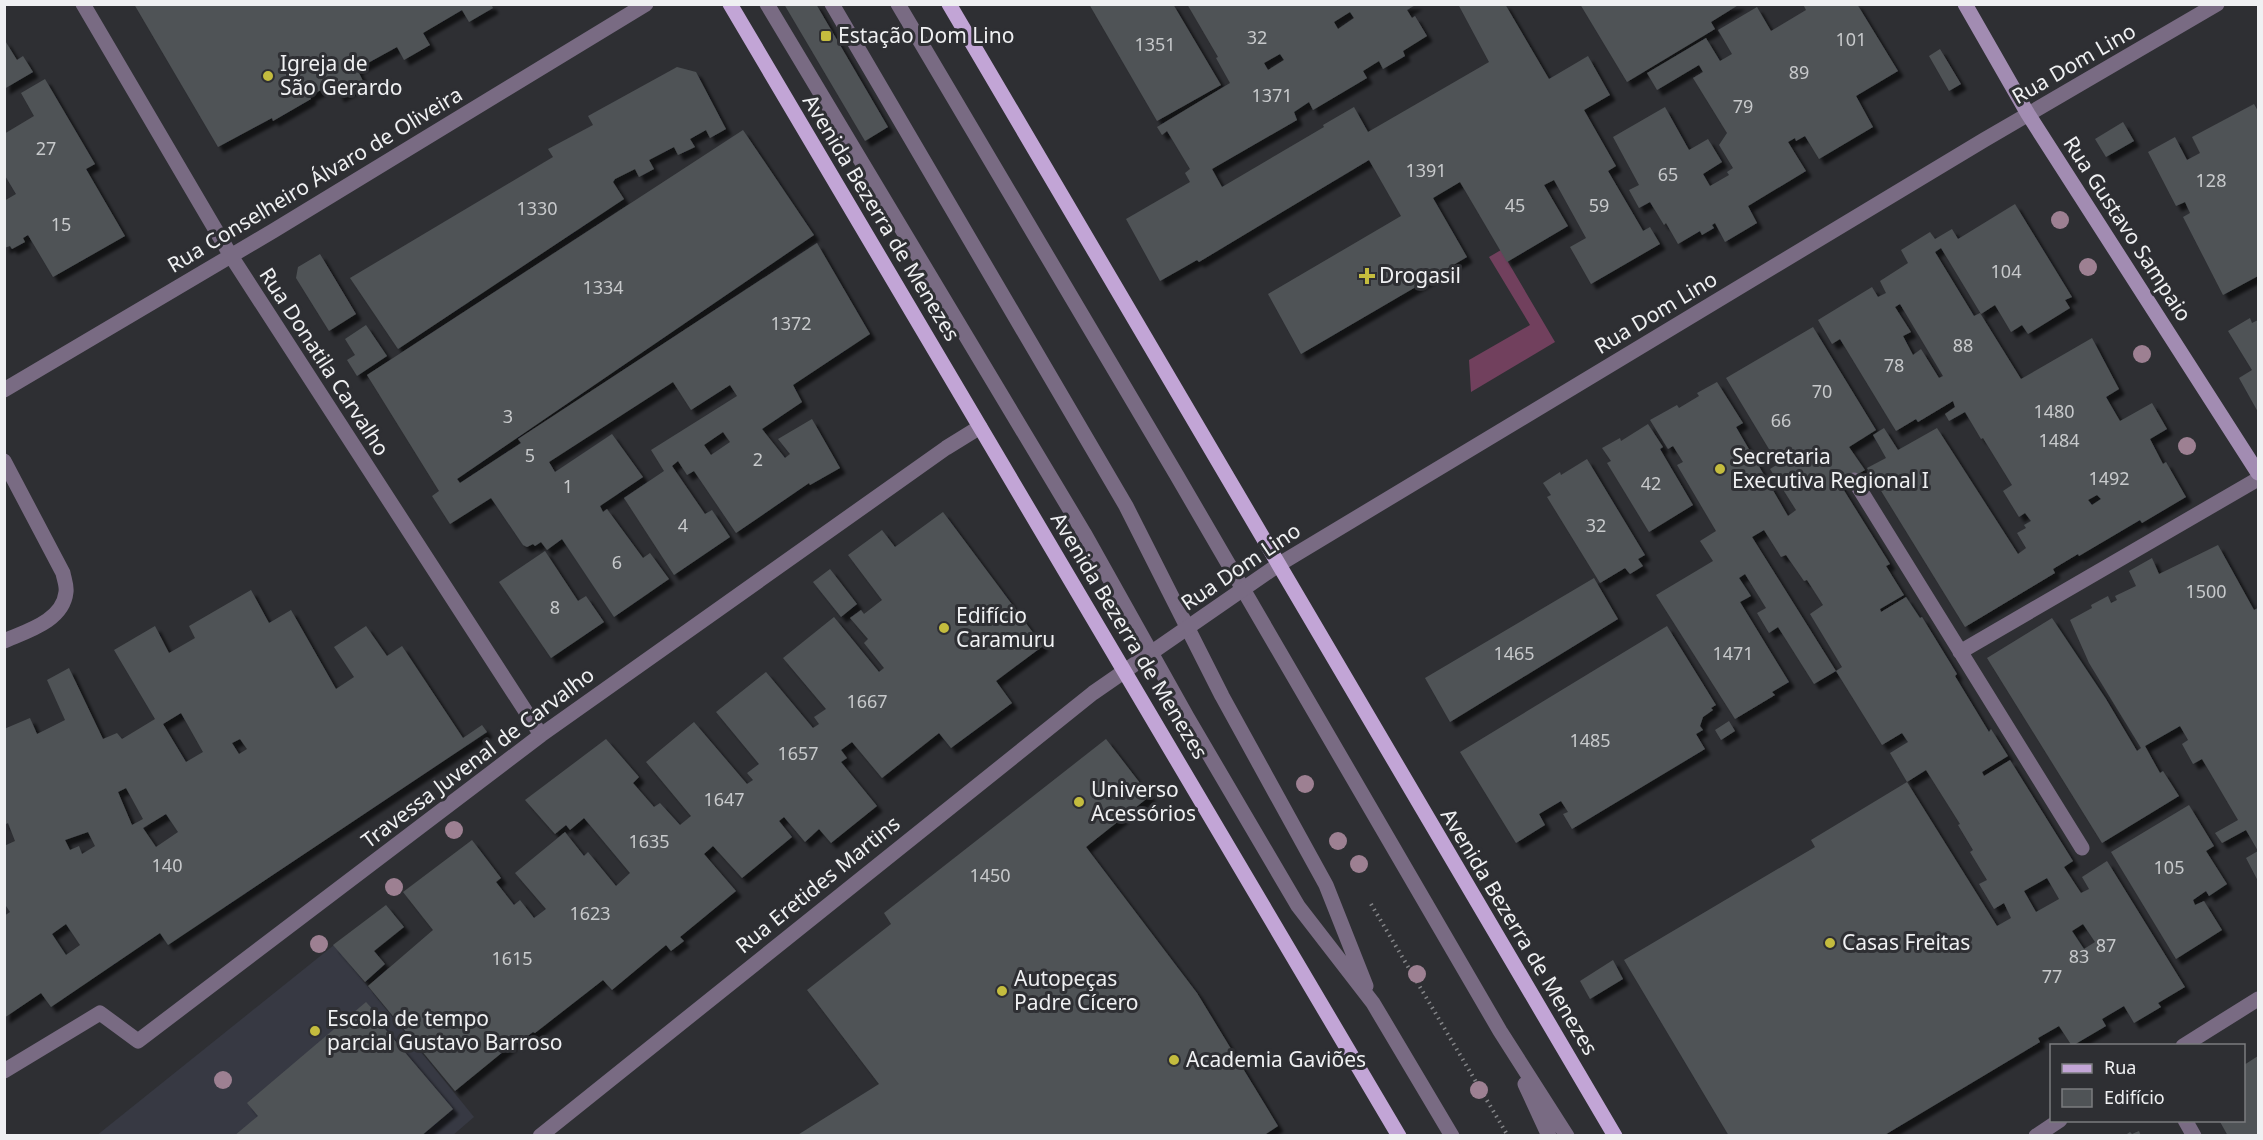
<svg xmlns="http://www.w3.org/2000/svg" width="2263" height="1140" viewBox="0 0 2263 1140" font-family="'Noto Sans',sans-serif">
  <defs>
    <filter id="shadow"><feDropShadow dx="5.5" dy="5.5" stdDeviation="1.5" flood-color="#0009"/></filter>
  </defs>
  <rect width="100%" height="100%" fill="#2e2f33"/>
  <path fill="#373943" d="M334 945 474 1117 452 1136H96Z"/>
  <path fill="#71405d" d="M1501 250 1555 342 1471 392 1469 360 1530 325 1489 257Z"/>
  <path fill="#4f5356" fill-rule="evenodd" filter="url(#shadow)" d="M134 4H491L493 8 469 22 462 10 423 33 430 45 404 60 397 47 357 69 364 83 339 97 332 84 310 96 311 99 273 121 272 118 218 147Z
    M784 4H816L888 127 865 141Z
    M1089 4H1173L1221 85 1157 121Z
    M1187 4H1417L1407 10 1412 18 1415 16 1427 36 1403 51 1405 56 1383 69 1379 61 1363 71 1367 78 1313 110 1309 102 1294 112 1297 120 1212 169 1222 187 1324 127 1323 125 1354 107 1368 132 1489 62 1458 4H1505L1549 79 1588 56 1610 95 1584 110 1616 166 1608 171 1642 229 1643 231 1650 227 1660 244 1591 284 1570 247 1586 238 1554 180 1544 185 1568 226 1507 262 1460 182 1433 198 1467 257 1301 354 1268 294 1401 216 1369 160 1199 262 1197 260 1160 281 1126 219 1190 182 1185 173 1190 169 1167 131 1162 135 1157 127 1230 83 1216 58 1218 57ZM1350 12 1354 18 1338 29 1334 22ZM1280 54 1284 60 1268 70 1264 63Z
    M1580 4H1740L1711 22 1715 29 1627 82Z
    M1803 4H1857L1898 71 1856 96 1873 127 1819 159 1805 136 1796 141 1795 138 1788 142 1806 171 1748 206 1757 223 1725 242 1715 223 1712 225 1714 228 1702 235 1700 231 1678 244 1666 223 1664 225 1650 202 1639 208 1629 190 1639 185 1613 137 1665 107 1689 150 1708 139 1722 162 1703 174 1710 186 1729 175 1727 172 1733 168 1719 145 1727 133 1693 78 1703 72 1699 65 1657 90 1647 73 1706 38 1720 61 1732 54 1718 30 1757 7 1771 31 1806 10Z
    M4 39 17 60 23 56 33 72 4 89Z
    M1940 49 1961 84 1949 91 1929 56Z
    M677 67 696 72 726 129 710 138 706 130 690 139 695 147 678 155 674 147 649 160 654 169 639 177 635 169 615 179 613 182 624 199 398 349 350 278 553 157 548 149 593 125 588 116Z
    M45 79 95 164 86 169 125 236 53 277 28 235 23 238 25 242 12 249 10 246 4 248V201L16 194 4 174V134L34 116 21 93Z
    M2254 104 2258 111V276L2223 295 2183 217 2190 213 2185 202 2176 206 2148 152 2175 137 2187 160 2200 153 2192 137Z
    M2123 122 2134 141 2106 157 2095 139Z
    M743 130 814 235 457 479 460 483 521 443 518 439 817 243 870 334 793 385 802 402 762 429 785 458 790 454 778 439 812 419 840 468 810 485 809 483 736 533 694 471 687 475 678 461 672 466 705 514 712 510 730 537 674 575 624 498 664 471 651 450 737 396 730 385 691 410 673 382 549 462 555 472 612 434 643 477 600 506 603 512 607 509 643 558 650 553 669 579 614 617 562 539 547 550 541 542 535 546 533 544 527 547 523 545 491 498 450 524 432 496 439 491 367 375ZM723 432 730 442 711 455 704 445Z
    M2015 204 2072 297 2065 300 2070 308 2028 334 2022 325 2011 332 1995 305 1981 314 1941 248 1935 252 1974 316 1980 313 2021 379 2092 338 2119 389 2106 397 2120 421 2152 403 2167 429 2150 439 2163 464 2166 462 2186 497 2142 523 2140 520 2079 556 2078 554 2053 569 2055 573 1965 627 1867 468 1886 458 1873 435 1884 428 1898 450 1937 428 2018 554 2026 548 2017 533 2026 528 2024 525 2031 521 2025 513 2019 517 2003 491 2012 485 1983 438 1981 439 1965 412 1949 421 1945 414 1955 407 1953 401 1918 422 1916 419 1896 431 1840 339 1832 344 1818 320 1872 287 1878 297 1886 293 1880 281 1908 263 1901 250 1930 232 1935 239 1952 229 1958 239ZM1900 304 1943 376 1939 378 1921 349 1913 355 1903 336 1911 332 1895 307ZM2097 495 2101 499 2092 505 2088 500Z
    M320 254 356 314 329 331 296 278 298 267Z
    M2250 318 2252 323 2258 320V412L2239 378 2252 370 2228 331Z
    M366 325 387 356 357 376 347 360 355 355 345 339Z
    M1813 327 1876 430 1849 447 1865 470 1840 484 1890 564 1886 566 1904 595 1880 609 1881 612 1906 597 1920 618 1922 617 1957 674 1955 676 1989 732 1991 729 2008 756 1982 772 1984 776 2010 760 2073 861 2064 867 2081 893 2089 889 2082 877 2107 861 2185 987 2158 1003 2161 1007 2134 1023 2124 1006 2102 1019 2106 1026 2072 1046 2059 1026 2038 1038 2040 1042 1883 1136H1729L1624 960 1815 847 1811 840 1907 782 1890 753 1908 742 1902 733 1882 745 1836 671 1842 667 1810 614 1823 605 1807 580 1804 581 1786 555 1781 557 1764 530 1752 537 1836 671 1814 684 1778 627 1769 633 1757 613 1766 608 1745 574 1739 578 1751 596 1740 602 1789 682 1772 692 1775 695 1735 719 1656 595 1713 561 1700 541 1716 531 1677 465 1683 462 1673 446 1668 449 1650 420 1677 405 1679 408 1699 396 1697 393 1717 382 1743 423 1736 427 1788 516 1796 510 1770 469 1778 464 1726 378ZM1926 770 1960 824 1958 825 1973 850 1970 852 1987 880 1979 884 1994 909 2004 903 2011 918 1997 926 1907 782ZM2047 878 2059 899 2036 912 2024 891ZM2083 924 2095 942 2084 949 2072 931Z
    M1648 424 1663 447 1660 449 1693 505 1649 532 1607 463 1611 461 1602 448 1620 438 1621 441Z
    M1587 459 1645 555 1638 559 1643 566 1630 574 1625 568 1600 583 1547 497 1551 495 1543 483 1560 472 1561 475Z
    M943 512 1043 646 996 681 1012 703 951 748 939 733 882 778 852 742 841 750 847 758 841 762 877 806 831 843 819 829 805 842 784 817 779 821 792 837 742 878 713 846 704 854 736 891 680 937 684 941 671 951 666 945 612 990 603 980 535 1033 533 1032 522 1040 520 1038 455 1091 368 986 433 930 403 892 472 840 501 878 496 882 514 905 520 900 534 918 546 909 515 873 565 832 584 856 588 852 616 886 630 873 584 818 570 830 566 825 555 834 525 800 606 739 639 777 633 783 654 807 660 803 680 825 691 816 646 762 694 722 747 784 753 780 747 773 759 764 716 712 766 672 813 728 819 724 814 717 826 709 783 658 834 617 879 672 884 668 864 643 868 639 850 618 861 610 864 614 882 600 848 555 882 530 895 547Z
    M2218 545 2254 610 2258 608V881L2246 858 2258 851 2246 830 2222 843 2215 833 2238 820 2202 759 2193 764 2182 744 2188 740 2180 726 2145 746 2160 773 2163 771 2179 796 2102 843 1987 658 2052 618 2106 699 2137 751 2141 748 2089 663 2070 620 2092 608 2091 605 2108 596 2111 603 2117 600 2115 596 2136 586 2129 571 2152 558 2159 574Z
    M545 551 578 601 586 596 604 622 551 658 499 582Z
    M830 569 857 604 841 617 813 582Z
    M1594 578 1618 619 1450 722 1425 678Z
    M251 590 269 623 291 610 336 689 354 677 334 647 366 626 387 656 402 646 463 738 482 725 487 732 168 945 160 933 51 1007 41 993 4 1018V916L10 912 4 903V846L15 841 8 823 4 825V729L30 718 37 734 65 720 47 680 69 668 103 739 117 733 122 739 155 719 114 650 155 626 169 653 195 638 189 626ZM181 713 203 752 186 762 163 724ZM240 739 247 749 239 754 232 743ZM126 788 143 819 132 825 118 792ZM166 814 178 832 156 847 143 828ZM88 832 95 846 82 854 79 846 70 850 65 840ZM66 924 80 945 66 955 52 934Z
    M1667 626 1716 705 1711 708 1713 710 1703 717 1700 726 1703 730 1696 734 1705 749 1572 829 1563 814 1568 812 1561 801 1539 814 1545 825 1516 843 1460 752Z
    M1729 721 1735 731 1721 740 1715 730Z
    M1106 739 1150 796 1086 847 1197 993 1278 1126 1263 1136H796L879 1084 807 990 891 924 884 913Z
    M2189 805 2214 846 2206 851 2227 884 2209 896 2206 891 2193 900 2195 905 2204 901 2222 930 2176 959 2111 852Z
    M386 905 404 927 374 951 385 964 365 982 333 945Z
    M1613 960 1623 979 1590 999 1580 981Z
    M366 1002 377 1014 374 1016 453 1109 421 1136H234L258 1116 247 1103Z
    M2258 1056V1136H2228L2219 1120H2244V1065Z
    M2139 1131 2141 1136H2124L2130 1132 2132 1134Z"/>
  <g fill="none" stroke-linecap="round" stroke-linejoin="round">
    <path stroke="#848588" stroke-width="4" stroke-dasharray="1.5 4.5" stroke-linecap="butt" d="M1371 904 1508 1136"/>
    <path stroke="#796b83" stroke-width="15" d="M767 4 1084 533 1187 717 1298 906 1373 1003 1452 1136
      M832 4 1126 506 1222 696 1326 885 1366 986
      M898 4 1176 474 1500 1031 1567 1136
      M1525 1084 1549 1136"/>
    <path stroke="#796b83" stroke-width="15" d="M83 4 231 256 541 735
      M4 390 273 231 646 4
      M4 461 63 573C64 579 67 586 66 592 63 621 27 631 4 641
      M1854 480 2082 848
      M1960 652 2258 479
      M2183 1046 2258 999
      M4 1071 100 1013 138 1041 541 735 946 448 980 427
      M2185 1120 2194 1136
      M540 1136 1093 693 1278 565 1984 140 2217 4
      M2036 1136 2060 1120"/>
    <path stroke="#a28cb2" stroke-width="15" d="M1965 4 2028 114 2258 473"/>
    <path stroke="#c2a5d6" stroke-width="15" d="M730 4 1399 1136
      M949 4 1615 1136"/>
  </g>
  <g fill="#9d8092">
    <circle cx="2060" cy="220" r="9"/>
    <circle cx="2088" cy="267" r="9"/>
    <circle cx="2142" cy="354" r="9"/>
    <circle cx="2187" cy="446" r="9"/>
    <circle cx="1305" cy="784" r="9"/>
    <circle cx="454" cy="830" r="9"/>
    <circle cx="1338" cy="841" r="9"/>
    <circle cx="1359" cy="864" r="9"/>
    <circle cx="394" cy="887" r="9"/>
    <circle cx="319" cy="944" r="9"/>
    <circle cx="1417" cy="974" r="9"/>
    <circle cx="223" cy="1080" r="9"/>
    <circle cx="1479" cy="1090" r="9"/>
  </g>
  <g fill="#c4bc3e" stroke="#2e2f33" stroke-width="2">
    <rect x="820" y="30" width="12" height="12" rx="3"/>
    <circle cx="268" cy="76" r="6"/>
    <path d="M1364 267h6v6h6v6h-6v6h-6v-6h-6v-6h6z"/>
    <circle cx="1720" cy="469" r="6"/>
    <circle cx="944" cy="628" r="6"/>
    <circle cx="1079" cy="802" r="6"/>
    <circle cx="1830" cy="943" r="6"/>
    <circle cx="1002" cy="991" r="6"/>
    <circle cx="315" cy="1031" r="6"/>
    <circle cx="1174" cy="1060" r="6"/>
  </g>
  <g text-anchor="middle" stroke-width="6" stroke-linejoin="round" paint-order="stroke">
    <g font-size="18" fill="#c7c9cb">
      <text x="1257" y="44">32</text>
      <text x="1851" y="46">101</text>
      <text x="1155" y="51">1351</text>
      <text x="1799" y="79">89</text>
      <text x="1272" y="102">1371</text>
      <text x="1743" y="113">79</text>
      <text x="46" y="155">27</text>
      <text x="1426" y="177">1391</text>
      <text x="1668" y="181">65</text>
      <text x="2211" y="187">128</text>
      <text x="1515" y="212">45</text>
      <text x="1599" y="212">59</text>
      <text x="537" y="215">1330</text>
      <text x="61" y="231">15</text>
      <text x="2006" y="278">104</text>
      <text x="603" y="294">1334</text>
      <text x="791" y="330">1372</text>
      <text x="1963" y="352">88</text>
      <text x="1894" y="372">78</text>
      <text x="1822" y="398">70</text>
      <text x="2054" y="418">1480</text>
      <text x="508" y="423">3</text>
      <text x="1781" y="427">66</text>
      <text x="2059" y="447">1484</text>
      <text x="530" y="462">5</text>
      <text x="758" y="466">2</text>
      <text x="2109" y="485">1492</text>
      <text x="1651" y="490">42</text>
      <text x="568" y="493">1</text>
      <text x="683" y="532">4</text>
      <text x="1596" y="532">32</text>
      <text x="617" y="569">6</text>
      <text x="2206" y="598">1500</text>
      <text x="555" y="614">8</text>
      <text x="1514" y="660">1465</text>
      <text x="1733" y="660">1471</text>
      <text x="867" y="708">1667</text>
      <text x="1590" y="747">1485</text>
      <text x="798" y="760">1657</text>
      <text x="724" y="806">1647</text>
      <text x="649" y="848">1635</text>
      <text x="167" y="872">140</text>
      <text x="2169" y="874">105</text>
      <text x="990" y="882">1450</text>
      <text x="590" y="920">1623</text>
      <text x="2106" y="952">87</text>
      <text x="2079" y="963">83</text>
      <text x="512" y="965">1615</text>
      <text x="2052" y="983">77</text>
    </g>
    <g font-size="21" fill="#eff0f2" stroke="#2e2f33" text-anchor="start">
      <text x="838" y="43">Estação Dom Lino</text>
      <text x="280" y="71">Igreja de<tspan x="280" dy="24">São Gerardo</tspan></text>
      <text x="1379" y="283">Drogasil</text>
      <text x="1732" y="464">Secretaria<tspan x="1732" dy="24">Executiva Regional I</tspan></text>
      <text x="956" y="623">Edifício<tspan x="956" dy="24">Caramuru</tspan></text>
      <text x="1091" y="797">Universo<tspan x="1091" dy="24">Acessórios</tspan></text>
      <text x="1842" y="950">Casas Freitas</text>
      <text x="1014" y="986">Autopeças<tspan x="1014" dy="24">Padre Cícero</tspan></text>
      <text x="327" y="1026">Escola de tempo<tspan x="327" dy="24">parcial Gustavo Barroso</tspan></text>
      <text x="1186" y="1067">Academia Gaviões</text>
    </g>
    <g font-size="21" fill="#eff0f2" stroke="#2e2f33">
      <text transform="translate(2074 64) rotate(-30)" y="7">Rua Dom Lino</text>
      <text transform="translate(315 180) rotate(-31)" y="7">Rua Conselheiro Álvaro de Oliveira</text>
      <text transform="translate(881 218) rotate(59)" y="7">Avenida Bezerra de Menezes</text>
      <text transform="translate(2127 229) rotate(57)" y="7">Rua Gustavo Sampaio</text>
      <text transform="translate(1656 313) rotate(-31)" y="7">Rua Dom Lino</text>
      <text transform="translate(324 362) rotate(57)" y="7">Rua Donatila Carvalho</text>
      <text transform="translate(1241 567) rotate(-34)" y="7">Rua Dom Lino</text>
      <text transform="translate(1129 636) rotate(59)" y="7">Avenida Bezerra de Menezes</text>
      <text transform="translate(478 758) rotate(-37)" y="7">Travessa Juvenal de Carvalho</text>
      <text transform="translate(818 885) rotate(-39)" y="7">Rua Eretides Martins</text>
      <text transform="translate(1519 932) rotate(59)" y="7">Avenida Bezerra de Menezes</text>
    </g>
  </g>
  <rect width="2263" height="1140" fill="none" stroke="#eff0f2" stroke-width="12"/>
  <rect x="2050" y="1044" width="195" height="78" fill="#2e2f33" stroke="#7b7c7f" stroke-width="1.5"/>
  <rect x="2062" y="1064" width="30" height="9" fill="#c2a5d6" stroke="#7b7c7f" stroke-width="1.5"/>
  <text x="2104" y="1074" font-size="18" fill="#eff0f2">Rua</text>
  <rect x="2062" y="1089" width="30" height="18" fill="#4f5356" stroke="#7b7c7f" stroke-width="1.5"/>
  <text x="2104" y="1104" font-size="18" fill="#eff0f2">Edifício</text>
</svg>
